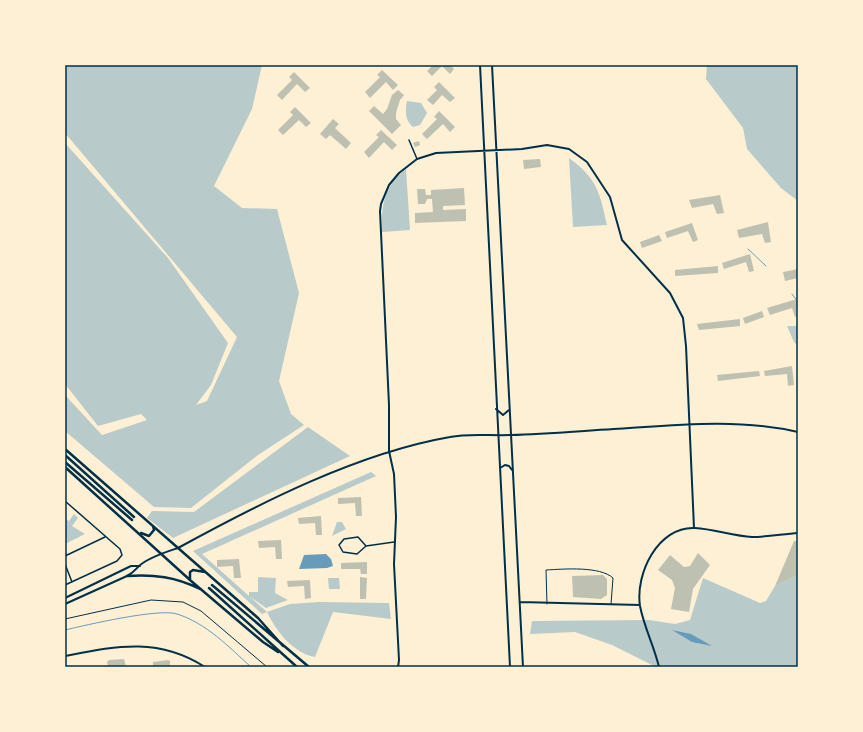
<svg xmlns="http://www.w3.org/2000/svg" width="863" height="732" viewBox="0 0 863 732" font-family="Quicksand,sans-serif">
  <rect width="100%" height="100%" fill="#fdf0d5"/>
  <path fill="#b9caca" d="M65 65H262L252 109 214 186 242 208 277 209 299 293 279 381 291 414 304 425 258 455 191 508 154 507 65 431V395L102 435 147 420 141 414 98 426 65 384V143L168 258 228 343 211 385 196 405 207 401 237 337 65 133Z
    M707 65H798V201L781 188 747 149 743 128 706 79Z
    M407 101 421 103 427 113 420 125 413 127C405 120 405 112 407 101Z
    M569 158C597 178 600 193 607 225L573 227Z
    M406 169 410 230 382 232C381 206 384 186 406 169Z
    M787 326H798V346L794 342Z
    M308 427 350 456 173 538 147 518 152 511 194 512Z
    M371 472 376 476 202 554 267 612 290 604 319 602 389 603 391 619 333 612 315 657C293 653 276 631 267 612L262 614 193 551Z
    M74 514 78 518 72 526 85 534 65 544V519L69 521Z
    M337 522H342L346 529 332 536Z
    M798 575V667H656L612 645 575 632 530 634 532 621 649 620 675 624 690 620 703 578 760 603 766 601 775 586Z
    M258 577 276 578 275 593 288 600 266 608 249 596V592H258Z
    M328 578H339L340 589H329Z"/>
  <path fill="#669bbc" d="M326 554 331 559 333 566 327 568 299 569 304 555Z
    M672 630 691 634 712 646 692 642Z"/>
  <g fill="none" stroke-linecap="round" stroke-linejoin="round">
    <path stroke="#669bbc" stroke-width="1" d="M748 249 766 266
      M792 294 798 302
      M65 630C86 625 159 608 177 614 206 623 229 647 251 667"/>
  </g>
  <path fill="#bec0b2" d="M433 65H450L454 69 450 74 442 66 432 76 427 71Z
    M382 70 398 85 393 90 386 82 370 98 365 92 380 77 377 75Z
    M294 72 310 88 305 92 297 84 282 100 277 95 292 80 289 77Z
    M439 82 455 98 450 102 442 95 433 105 427 100 437 90 434 87Z
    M398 90 404 95 400 100 396 113V119L401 125 392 134 369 111 374 106 383 114 387 109 392 95Z
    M295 107 311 123 306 127 299 120 283 135 278 130 293 115 290 112Z
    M439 111 455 127 450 132 443 124 427 139 422 134 437 119 434 117Z
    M333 119 339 124 335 128 351 143 346 149 330 135 326 139 320 134Z
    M381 130 397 145 392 150 384 142 369 158 364 152 379 137 376 135Z
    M419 141 420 145 415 147 413 143Z
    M540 159 541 167 524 169 523 160Z
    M464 188 465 205 443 206V210L466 209V221L415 223V213L433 212 432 199H427L425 204H418L417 189H425L426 195H431V190Z
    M720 195 724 213 717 214 713 204 692 208 689 200Z
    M768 222 771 242 765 243 762 234 739 238 737 230Z
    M692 223 698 240 693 242 688 231 667 238 665 232Z
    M659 235 662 241 642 248 640 242Z
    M750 254 754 271 749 272 746 262 724 269 722 263Z
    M718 266V273L675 276V270Z
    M798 269V278L785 281 783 272Z
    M797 299 798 316 795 317 792 308 770 315 767 308Z
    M762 311 764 317 745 324 743 318Z
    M740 319V326L699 330 697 324Z
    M792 366 794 385 788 386 787 374 765 376 764 371Z
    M759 371 760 376 718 381 717 375Z
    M361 497 362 516H356L355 503 338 504V498Z
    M321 516 322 535H316L315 523 299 524 298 518Z
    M281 540 282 559H276L275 547 259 548 258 541Z
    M794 541H798V575L775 586Z
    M698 553 710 565 693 589 689 612 671 609 675 588 672 580 658 570 670 555 684 567 690 566Z
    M239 559 241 578H234L233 566 217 567V560Z
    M367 562V574H361L360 569H341V563Z
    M603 575 607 579V595L601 599 573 597 572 576Z
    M360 577 367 578 366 599H360Z
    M310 580 311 598 305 599 304 586 288 587 287 581Z
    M124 659 126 667H108L107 662 109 660Z
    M168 660 170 661V667H153V662Z"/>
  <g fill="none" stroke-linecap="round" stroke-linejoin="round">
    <path stroke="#003049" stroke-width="1" d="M65 619 151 600 183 602 201 611 267 667"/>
    <path stroke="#003049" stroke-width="1" d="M547 604 546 570C564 569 600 566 613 578L611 604"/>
    <path stroke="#003049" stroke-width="1.5" d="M409 140 417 159
      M65 501 120 549 122 555 117 561 65 585
      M366 546 357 554 343 552 339 545 344 539 358 537 366 546 394 542
      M65 556 105 537
      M65 564 72 582"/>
    <path stroke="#003049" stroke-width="2" d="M480 65 510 667
      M492 65 523 667
      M496 409 503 415 509 410
      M500 468 505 465 509 466 512 470
      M65 598 131 566H140
      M520 602 640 605
      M65 604 127 576C133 573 135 570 139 566 149 557 166 552 178 548 260 503 358 453 450 437 469 433 491 436 511 435 546 434 580 431 614 429 675 425 738 418 798 432
      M65 656C117 646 158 637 205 667
      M398 667 399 660 394 564 396 517 394 474 389 451V405L380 211 381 204 389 185 399 173 417 159 436 153 522 149 547 145 569 149 587 162 610 197 622 240 670 293 683 318 686 346 694 528
      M659 667C654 646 644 627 640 606 635 574 658 526 695 528 714 529 733 536 752 537 767 537 783 534 798 533"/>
    <path stroke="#003049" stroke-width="2.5" d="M65 449 258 618 283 646
      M65 455 134 517
      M65 462 132 520
      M65 467 190 580 263 642 278 652
      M141 533 149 536 154 530 153 526
      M127 576C154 574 176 577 200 589
      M190 579V572L193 570 205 572
      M212 585 309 667
      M209 588 297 667"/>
  </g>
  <rect width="863" height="732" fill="none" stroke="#fdf0d5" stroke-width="132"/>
  <rect x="66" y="66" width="731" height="600" fill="none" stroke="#003049" stroke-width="1.5"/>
</svg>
